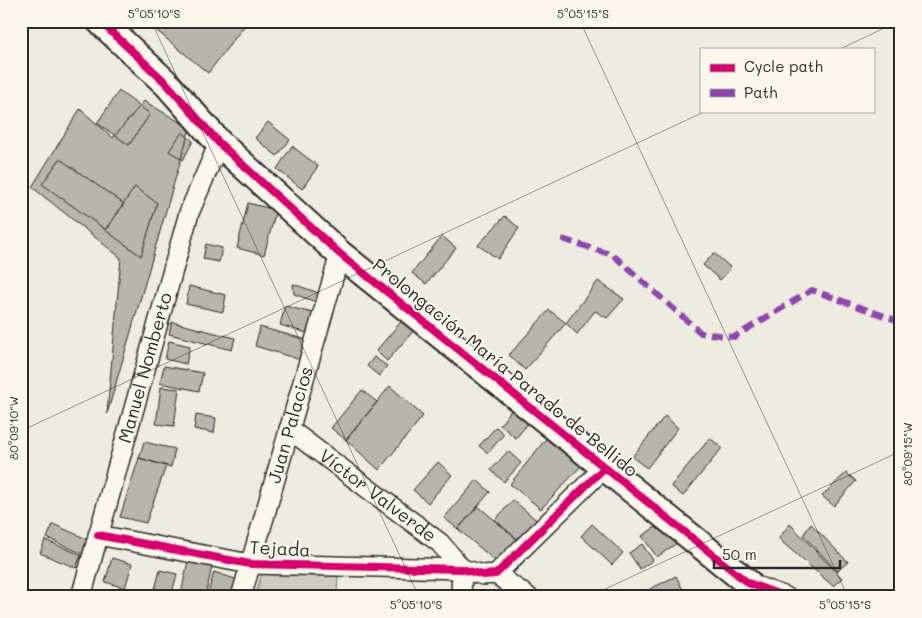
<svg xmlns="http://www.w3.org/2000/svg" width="922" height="618" viewBox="0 0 922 618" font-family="Mali,sans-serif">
  <rect width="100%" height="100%" fill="#eeebe0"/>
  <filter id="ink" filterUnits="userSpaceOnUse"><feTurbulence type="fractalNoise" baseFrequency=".02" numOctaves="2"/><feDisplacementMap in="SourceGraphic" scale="10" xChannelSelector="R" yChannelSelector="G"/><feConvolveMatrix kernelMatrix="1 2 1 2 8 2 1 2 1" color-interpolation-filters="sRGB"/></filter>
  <g filter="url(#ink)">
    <path fill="#cecbc2" stroke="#7c7b76" d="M263 569 338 575 337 597H255Z"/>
    <path fill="#b8b5ae" stroke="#2b2b2b" d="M145 21H248L208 73Z
      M119 91 150 114 129 145 97 123Z
      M144 101 190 128 107 414 121 258 32 187 80 109 113 138Z
      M268 122 290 140 277 156 255 138Z
      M182 132 193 141 183 160 169 151Z
      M292 146 318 166 302 189 277 169Z
      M60 159 124 204 106 230 42 184Z
      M135 187 157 203 141 256 105 230Z
      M248 203 276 210 264 255 237 248Z
      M505 216 519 228 498 259 478 245Z
      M442 236 456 248 426 284 412 273Z
      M206 244 222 248 219 262 203 259Z
      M714 253 731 268 720 280 703 265Z
      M598 281 624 299 607 318 595 311 577 334 566 323Z
      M293 284 319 293 316 302 294 294Z
      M189 286 226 295 223 312 186 304Z
      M285 306 313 313 307 333 280 325Z
      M549 310 566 323 525 370 509 355Z
      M405 317 416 328 387 361 376 351Z
      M172 322 235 338 232 350 169 334Z
      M260 327 307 340 301 360 255 346Z
      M169 341 190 346 186 364 165 359Z
      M374 357 387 366 379 376 367 366Z
      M164 366 203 373 199 391 160 383Z
      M390 386 423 416 379 470 346 440Z
      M161 387 179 389 174 426 156 424Z
      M362 390 377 402 346 440 331 428Z
      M515 405 532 418 516 438 500 425Z
      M196 415 216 418 214 433 194 429Z
      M665 416 678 428 647 468 632 457Z
      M496 427 504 434 488 453 479 446Z
      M549 435 579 457 581 466 541 509 510 484Z
      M710 438 722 448 683 496 671 486Z
      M144 442 175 449 171 467 139 458Z
      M508 451 521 463 504 482 491 470Z
      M139 458 166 466 146 523 120 517Z
      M438 462 452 475 428 503 413 490Z
      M846 473 856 481 834 506 822 496Z
      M477 480 490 492 458 529 444 518Z
      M513 500 548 530 532 552 495 520Z
      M478 506 532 552 512 575 458 529Z
      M663 522 677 543 657 557 642 536Z
      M53 524 89 540 83 554 47 538Z
      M592 524 623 553 612 565 581 536Z
      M790 524 842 578 833 586 782 542 779 538Z
      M811 524 848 562 837 571 803 535Z
      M45 540 81 555 76 568 40 553Z
      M642 544 653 560 640 569 629 553Z
      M112 558 132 564 125 588 105 582Z
      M188 561 212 567 205 597H193L181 594Z
      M160 570 177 574 171 597H153Z
      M214 572 238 580 233 597H207Z
      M676 576 684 592 675 597H649L646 591Z"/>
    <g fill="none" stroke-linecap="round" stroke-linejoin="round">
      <defs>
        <g id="street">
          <path id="s1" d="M289 429 440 543 462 569"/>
          <path d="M98 535 250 564 462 569 483 575 496 574 605 467"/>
          <path d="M496 574 528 597"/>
          <path d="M748 583 786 597"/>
          <path id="s2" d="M81 597 189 213 219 143"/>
          <path id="s3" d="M241 597 340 254"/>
          <path d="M461 597 462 569"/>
        </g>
        <path id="secondary" d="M100 21 167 84 219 143 340 254 748 583 746 597"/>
      </defs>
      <use href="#street" stroke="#2b2b2b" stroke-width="22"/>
      <use href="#secondary" stroke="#2b2b2b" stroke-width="30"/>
      <use href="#street" stroke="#fbf7ec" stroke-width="19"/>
      <use href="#secondary" stroke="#fbf7ec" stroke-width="26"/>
      <path stroke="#8e44ad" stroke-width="6" stroke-dasharray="12 6" stroke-linecap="butt" d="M562 239 613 255 701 333 734 337 812 290 901 322"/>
      <defs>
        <path id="cycleway" d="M100 21 167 84 219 143 340 254 748 583 786 597
          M98 535 250 564 462 569 483 575 496 574 605 467"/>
      </defs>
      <use href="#cycleway" stroke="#fbf7ec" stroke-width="11"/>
      <use href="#cycleway" stroke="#d6006c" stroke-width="8"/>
    </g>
  </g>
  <path fill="none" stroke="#2b2b2b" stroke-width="1" stroke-opacity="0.45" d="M151 21 419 597M580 21 848 597M840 49 899 21M21 431 706 111M588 597 901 451"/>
  <g text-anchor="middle" stroke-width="4" stroke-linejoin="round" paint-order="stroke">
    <g font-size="18" fill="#2b2b2b" stroke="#fbf7ec">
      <text dy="6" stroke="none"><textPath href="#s2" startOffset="238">Manuel Nomberto</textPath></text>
      <text transform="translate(505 368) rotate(39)" y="6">Prolongación María Parado de Bellido</text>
      <text dy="6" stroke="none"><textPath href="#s3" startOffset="179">Juan Palacios</textPath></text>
      <text dy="6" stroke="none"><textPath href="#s1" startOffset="111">Víctor Valverde</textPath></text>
      <text transform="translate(280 549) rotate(3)" y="6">Tejada</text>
    </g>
  </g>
  <rect width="922" height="618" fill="none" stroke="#fbf7ec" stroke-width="55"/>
  <rect x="700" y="48" width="175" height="65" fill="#fbf7ec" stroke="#a8a59f"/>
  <rect x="710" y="64" width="25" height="8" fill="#d6006c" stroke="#a8a59f"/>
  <text x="744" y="72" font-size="15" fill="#2b2b2b">Cycle path</text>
  <rect x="710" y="89" width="25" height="8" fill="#8e44ad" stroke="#a8a59f"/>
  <text x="744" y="98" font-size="15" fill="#2b2b2b">Path</text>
  <path d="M714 560v8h126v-8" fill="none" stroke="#2b2b2b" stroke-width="2.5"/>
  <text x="722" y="560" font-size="15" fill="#2b2b2b" stroke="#fbf7ec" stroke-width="4" paint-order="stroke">50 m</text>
  <rect x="28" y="28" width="866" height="562" fill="none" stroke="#2b2b2b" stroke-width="2"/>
  <g font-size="12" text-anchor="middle" fill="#2b2b2b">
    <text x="154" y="18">5°05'10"S</text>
    <text x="583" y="18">5°05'15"S</text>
    <text transform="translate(14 428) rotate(-90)" y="4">80°09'10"W</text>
    <text transform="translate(908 454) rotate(-90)" y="4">80°09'15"W</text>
    <text x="416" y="609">5°05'10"S</text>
    <text x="845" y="609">5°05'15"S</text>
  </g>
</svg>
